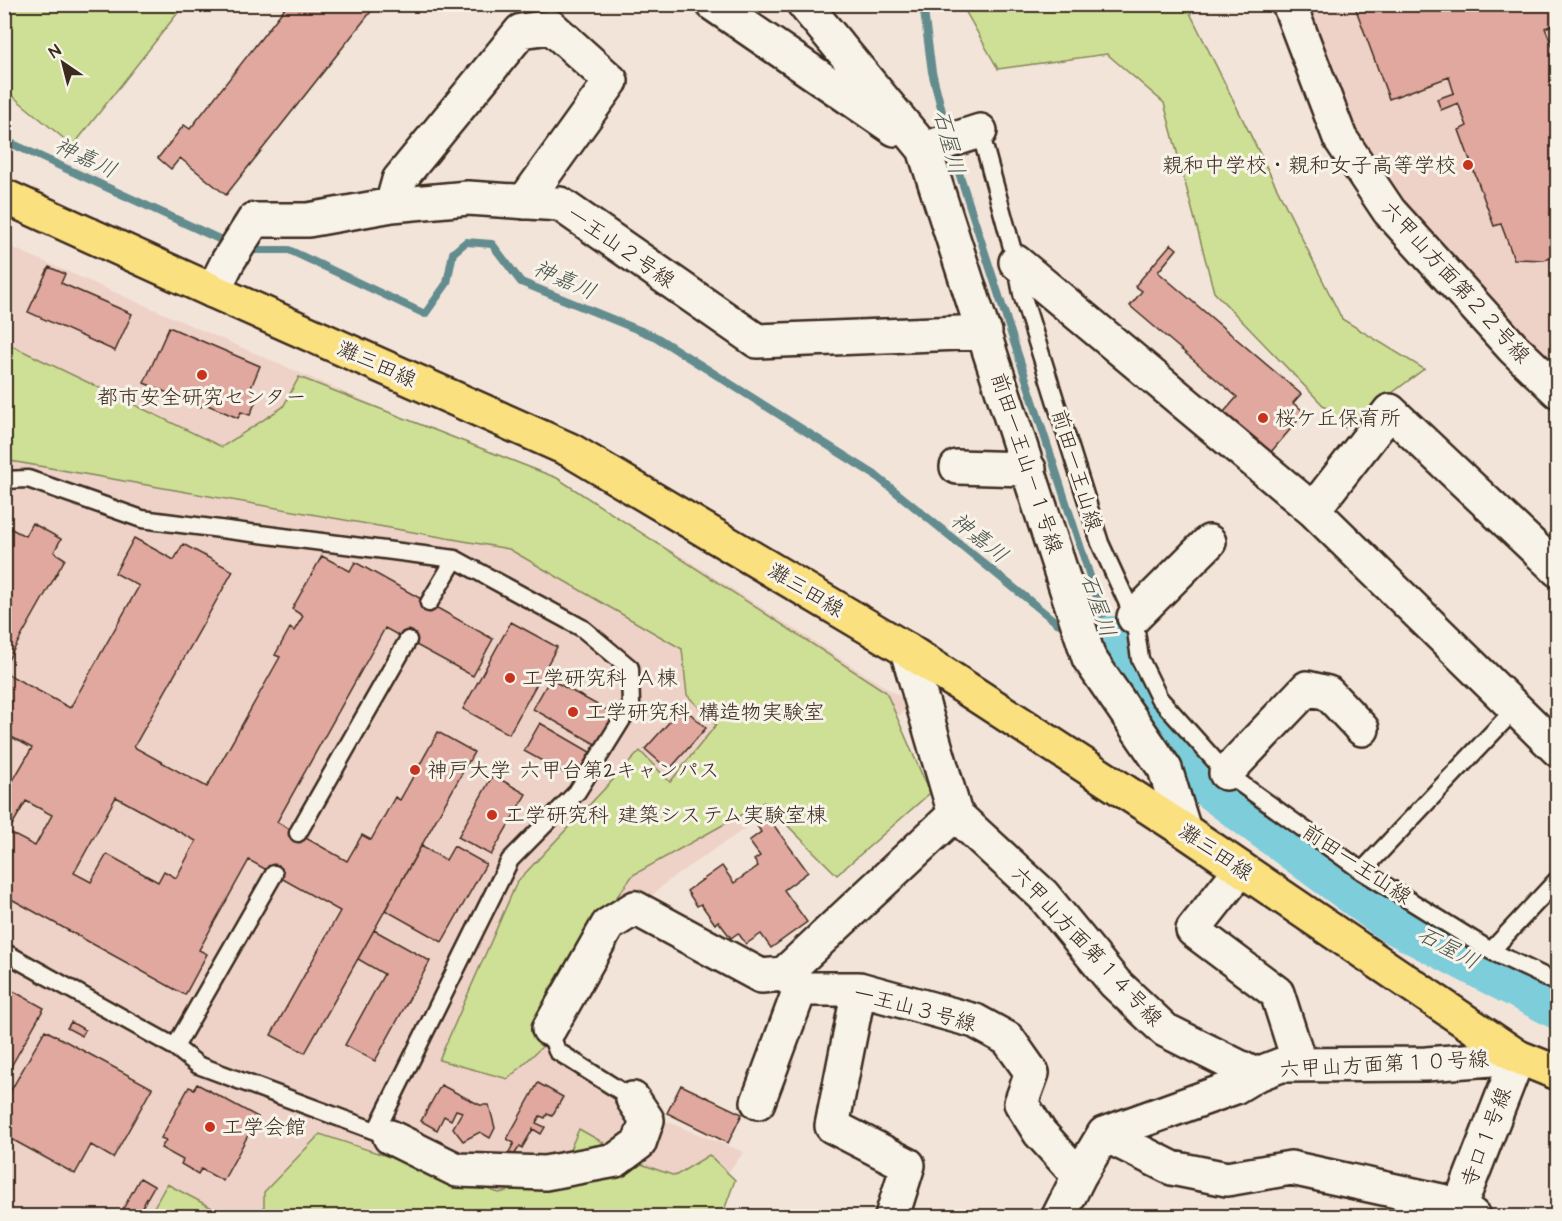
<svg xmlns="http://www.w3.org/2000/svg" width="1562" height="1221" viewBox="0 0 1562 1221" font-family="'Architects Daughter','Klee One',sans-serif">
  <rect width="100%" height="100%" fill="#f3e4d9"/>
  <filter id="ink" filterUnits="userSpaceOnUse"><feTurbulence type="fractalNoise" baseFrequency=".0167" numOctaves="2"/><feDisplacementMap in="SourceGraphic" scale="12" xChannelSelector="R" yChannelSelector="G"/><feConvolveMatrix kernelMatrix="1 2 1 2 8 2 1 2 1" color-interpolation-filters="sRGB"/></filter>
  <g filter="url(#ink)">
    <path fill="#eed2c8" d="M1307 5H1557V372L1400 196 1357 134Z
      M4 244 422 426 675 552 913 705 737 834 669 880 617 928 559 1030 565 1043 652 1100 660 1119 744 1152 694 1216H5Z"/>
    <path fill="#cee095" stroke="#84855a" stroke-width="1.5" d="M4 5 5 4 184 5 73 146 5 90Z
      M962 5H1186L1342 319 1424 369 1345 428 1214 292 1164 103 1107 54 998 69Z
      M4 342 222 447 283 407 299 377 557 478 886 692 930 793 837 875 764 802 633 875 549 989 547 1042 508 1079 439 1060 517 882 640 751 670 782 716 725 687 695 682 649 509 549 5 460Z
      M579 1129 641 1164 675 1176 709 1155 735 1180 722 1216H264V1192L320 1134 499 1193 557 1179Z
      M167 1184 227 1216H149Z"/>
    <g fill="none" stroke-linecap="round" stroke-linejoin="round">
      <path stroke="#638c8f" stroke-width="8" d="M923 4 932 72 948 135
        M4 140 230 244
        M951 148 1111 641
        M245 250H289L425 314 447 283 453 253 466 242 492 244 521 282 656 337 875 475 1057 623 1070 628
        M1091 635 1111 641"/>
      <path stroke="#7ecddb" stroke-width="50" d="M1111 641 1141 705 1196 773 1391 917 1558 1004"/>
    </g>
    <path fill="#e1a89f" stroke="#3b2a1e" stroke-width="1.5" fill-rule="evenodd" d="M288 4H377L226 195 180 158 171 169 158 158 184 125 190 129Z
      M1354 4H1558V23L1545 28 1558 60V256L1544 260 1514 259 1501 224 1494 226 1459 130 1467 126 1458 103 1441 110 1437 99 1454 93 1449 77 1389 99Z
      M1171 244 1177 249 1158 272 1301 394 1293 403 1305 412 1271 452 1224 412 1237 397 1130 306 1142 291 1135 286Z
      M49 267 65 274 61 283 132 314 115 351 28 312Z
      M169 327 260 366 250 390 259 394 250 415 241 412 238 418 203 403 201 407 144 383Z
      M32 523 61 539 54 552 65 559 4 667V525L25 536Z
      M134 538 174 560 183 544 233 571 134 747 207 787 280 657 275 655 290 628 294 631 303 616 292 609 322 556 350 571 355 562 493 639 473 676 385 628 277 822 347 861 362 835 371 840 395 797 400 800 438 732 474 752 305 1053 271 1035 340 911 249 860 199 950 207 954 185 995 4 895V796L32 748 4 733V672L70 708 139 586 115 573ZM116 797 196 841 176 878 164 871 158 882 107 854 91 882 74 873ZM26 801 52 815 35 846 8 832Z
      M511 622 557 647 509 734 463 709Z
      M550 679 614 714 597 745 533 709Z
      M683 707 706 728 669 770 645 749Z
      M540 723 590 752 575 779 524 751Z
      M493 775 526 794 491 855 458 837Z
      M767 816 808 872 784 890 807 922 771 948 761 934 746 944 738 933 731 938 718 921 715 924 701 904 697 906 687 891 722 866 734 883 758 866 754 860 760 856 749 841 761 832 756 824Z
      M421 846 446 860 454 846 486 864 442 942 385 910Z
      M374 930 430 961 375 1061 345 1045 384 974 358 959Z
      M4 986 44 1008 4 1079Z
      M71 1022 85 1030 82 1036 67 1028Z
      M45 1030 152 1088 113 1158 91 1145 75 1174 4 1135V1103Z
      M538 1083 563 1097 552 1116 547 1114 545 1118 540 1116 536 1123 545 1127 541 1134 533 1129 522 1148 520 1146 514 1155 509 1152 514 1143 507 1139Z
      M197 1084 258 1117 223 1181 201 1169 198 1174 181 1164 183 1160 161 1148 166 1140 161 1138 189 1087 194 1089Z
      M441 1085 480 1105H489L495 1128 490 1138 480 1132 463 1141 453 1128 462 1112 456 1110 451 1120 444 1116 437 1130 421 1121Z
      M681 1085 742 1114 728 1143 667 1113Z
      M140 1178 154 1186 137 1216 123 1209Z"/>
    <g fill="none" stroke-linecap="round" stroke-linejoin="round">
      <defs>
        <path id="service" d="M980 131 1016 262 1022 294 1100 543 1134 617 1140 659 1159 698 1226 773 1362 871 1491 951 1558 983
          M4 480 28 479 142 519 455 559 582 628 630 668 631 705 577 792 510 860 376 1131
          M429 603 455 559
          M298 833 408 640
          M1362 871 1515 709
          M1491 951 1558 879
          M4 952 175 1047 198 1065 386 1135
          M549 1029 557 1051 633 1099
          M175 1047 274 874"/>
        <path id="minor" d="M713 4 895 129
          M804 4 924 149 1089 658 1165 769 1184 830
          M1289 4 1340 138 1389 211 1513 348 1558 391
          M924 149 980 131
          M392 205 399 180 521 31 551 27 611 81 524 202
          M1016 262 1313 510 1558 750
          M213 291 228 261 254 220H308L392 205 468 198 560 204 757 341 985 332
          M957 467 1029 469
          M1313 510 1390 411 1558 570
          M1134 617 1209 542
          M907 650 955 814 1043 895 1115 983 1165 1030 1255 1075
          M1226 773 1307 688 1328 693 1362 729
          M955 814 784 974 799 986 800 989H859L975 1021 1008 1039 1032 1073 1021 1103 1040 1133 1079 1176
          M1241 869 1193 930 1277 993 1300 1065
          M859 989 832 1126 908 1165 892 1216
          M549 1029 608 925 635 908 761 976 784 974
          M758 1102 800 989
          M1104 1134 1172 1168 1227 1179 1291 1168 1460 1205 1473 1216
          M390 1137 457 1170 545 1173 616 1160 639 1143 647 1120 633 1099
          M1059 1216 1079 1176 1104 1134 1235 1087 1255 1075 1281 1065 1426 1064 1518 1057 1460 1205 1453 1216"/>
        <path id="primary" d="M4 196 213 291 570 450 907 650 1184 830 1518 1057 1558 1073"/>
      </defs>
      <use href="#service" stroke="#3b2a1e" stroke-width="21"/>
      <use href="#minor" stroke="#3b2a1e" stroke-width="38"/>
      <use href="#primary" stroke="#3b2a1e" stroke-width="38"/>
      <use href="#service" stroke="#f7f3e8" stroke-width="16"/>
      <use href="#minor" stroke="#f7f3e8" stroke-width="33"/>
      <use href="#primary" stroke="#fbe080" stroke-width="33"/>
    </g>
  </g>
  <g fill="#c8321e" stroke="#f7f3e8" stroke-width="2">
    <circle cx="1468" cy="165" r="6"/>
    <circle cx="202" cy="375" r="6"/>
    <circle cx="1263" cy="418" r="6"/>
    <circle cx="510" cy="678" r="6"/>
    <circle cx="573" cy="712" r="6"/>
    <circle cx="415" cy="770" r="6"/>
    <circle cx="492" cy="815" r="6"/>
    <circle cx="210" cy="1127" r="6"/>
  </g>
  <g text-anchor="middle" stroke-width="6" stroke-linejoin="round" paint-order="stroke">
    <g font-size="21" fill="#3b2a1e" stroke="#f7f3e8" text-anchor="start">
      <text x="1456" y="172" text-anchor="end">親和中学校・親和女子高等学校</text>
      <text x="202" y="404" text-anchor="middle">都市安全研究センター</text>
      <text x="1275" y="425">桜ケ丘保育所</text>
      <text x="522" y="685">工学研究科 Ａ棟</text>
      <text x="585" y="719">工学研究科 構造物実験室</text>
      <text x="427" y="777">神戸大学 六甲台第2キャンパス</text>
      <text x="504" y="822">工学研究科 建築システム実験室棟</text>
      <text x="222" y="1134">工学会館</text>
    </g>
    <g font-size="21" fill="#3b2a1e" stroke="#f7f3e8">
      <text transform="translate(621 247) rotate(35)" y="7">一王山２号線</text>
      <text transform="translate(1456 282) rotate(48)" y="7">六甲山方面第２２号線</text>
      <text transform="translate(377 364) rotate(24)" y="7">灘三田線</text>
      <text transform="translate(1027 463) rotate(72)" y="7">前田一王山－１号線</text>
      <text transform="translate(1077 470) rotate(73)" y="7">前田一王山線</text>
      <text transform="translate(806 590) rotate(31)" y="7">灘三田線</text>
      <text transform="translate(1216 852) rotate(34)" y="7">灘三田線</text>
      <text transform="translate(1357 864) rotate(34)" y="7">前田一王山線</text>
      <text transform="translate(1087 946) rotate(47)" y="7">六甲山方面第１４号線</text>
      <text transform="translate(915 1008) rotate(15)" y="7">一王山３号線</text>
      <text transform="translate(1384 1064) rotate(-3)" y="7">六甲山方面第１０号線</text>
      <text transform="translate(1486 1137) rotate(-69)" y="7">寺口１号線</text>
    </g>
    <g font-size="22" font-style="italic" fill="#4c534d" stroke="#f7f3e8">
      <text transform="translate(950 142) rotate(75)" y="8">石屋川</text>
      <text transform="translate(86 157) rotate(25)" y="8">神嘉川</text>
      <text transform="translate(565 279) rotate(24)" y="8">神嘉川</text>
      <text transform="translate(980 537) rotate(39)" y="8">神嘉川</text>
      <text transform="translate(1099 605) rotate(71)" y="8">石屋川</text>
      <text transform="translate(1449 947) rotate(28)" y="8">石屋川</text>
    </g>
  </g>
  <rect width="1562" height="1221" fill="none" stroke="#f7f3e8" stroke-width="24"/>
  <rect x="12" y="12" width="1538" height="1197" fill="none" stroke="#3b2a1e" stroke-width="2" filter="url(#ink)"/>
  <g transform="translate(63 63) rotate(325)" stroke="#f7f3e8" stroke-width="4.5" paint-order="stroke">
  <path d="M0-4.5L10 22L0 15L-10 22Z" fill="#3b2a1e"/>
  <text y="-9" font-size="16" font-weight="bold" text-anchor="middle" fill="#3b2a1e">N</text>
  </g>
</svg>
